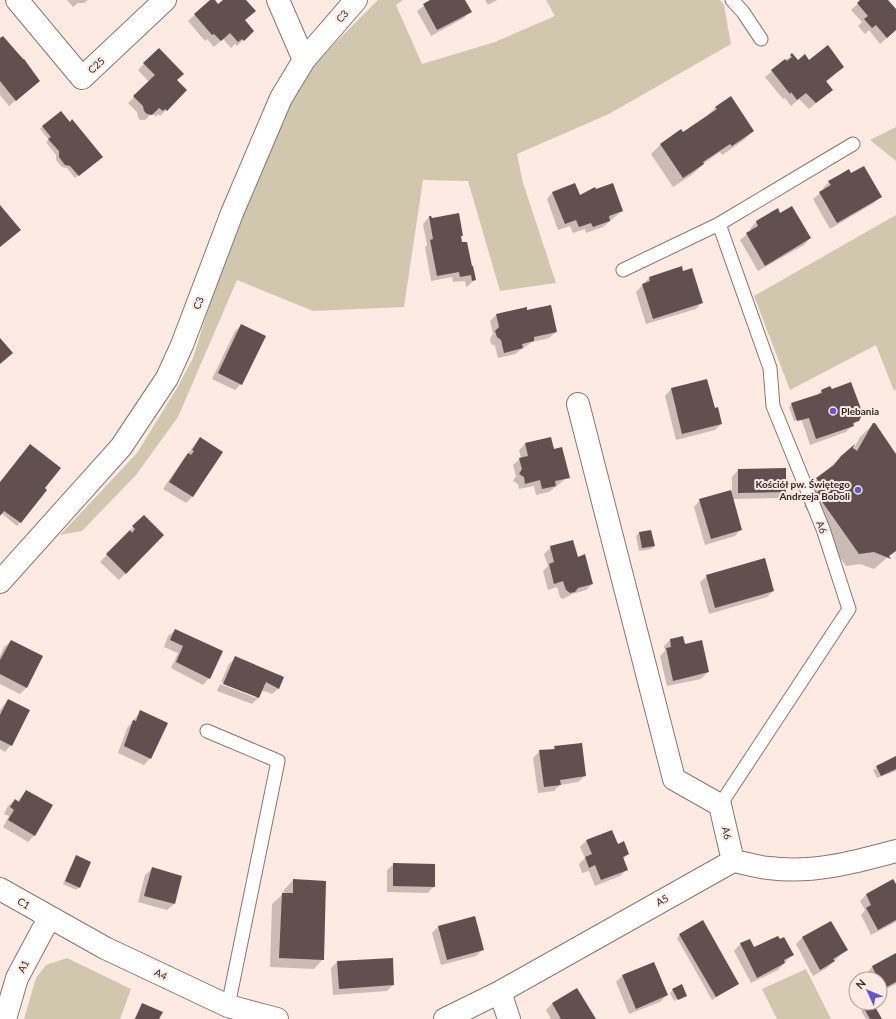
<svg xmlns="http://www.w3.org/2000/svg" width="896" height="1019" viewBox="0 0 896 1019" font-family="Lato,sans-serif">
  <rect width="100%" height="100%" fill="#fdeae3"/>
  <path fill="#d1c7af" d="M378 0H403L396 5 422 64 495 42 555 16 546 0H720L724 5 731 44 609 114 517 154 523 183 556 283 500 291 468 181 423 180 404 307 313 311 237 280 178 417 136 475 82 531 60 535 137 453 177 388 193 358 229 241 270 142 311 67Z
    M896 127V161L870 140Z
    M896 215V389L894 391 876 345 790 390 754 296Z
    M67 958 131 989 120 1019H24L36 978 46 965Z
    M806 969 831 1019H777L762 989Z"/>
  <path fill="#0003" d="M67 0H88L84 3H78L73 7Z
    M211 0 218 5 226 0H245L244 21 252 31 237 46 235 44 231 48 223 39 214 47 207 39 205 41 188 21Z
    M432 0H464L470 11 464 18 431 36 417 11Z
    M485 0H497L488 5Z
    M862 0H887L896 11V30L880 44 869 30 865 34 858 26 862 22 851 10Z
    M2 37 24 60 39 81 9 106 0 95V39Z
    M792 55 797 61 843 67 826 82 832 90 809 109 799 99 791 106 785 98 783 99 765 77Z
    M144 64 176 80 166 110 160 116 158 114 156 117 152 113 145 120H140L138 117 137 112 128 103 149 82 138 70Z
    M716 107 753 131 744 140 722 155 720 152 703 164 693 174 673 187 651 154 661 144 682 133 706 117Z
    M43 126 99 160 75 178 67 168 62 167 56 160V155L46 142 49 140 40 129Z
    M851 175 880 197 874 203 830 229 813 199 824 190 823 188 829 182Z
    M553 192 579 197 622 211 603 227 586 233 585 229 573 233 570 226 558 230 547 199Z
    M777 210 780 214 810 238 804 245 758 271 740 240 751 231 750 229 756 222Z
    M429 217 462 235 460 237 474 280 468 286 466 287 465 281 453 282 452 277 431 281 425 247 427 245 423 224Z
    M683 272 702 302 696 309 646 324 636 292 649 278Z
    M526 308 527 312 556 332 549 338 532 342 515 354 498 358 495 346 491 344 490 338 493 334 490 321 496 315Z
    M242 325 241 384 235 390 212 379 235 331Z
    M706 380 714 409 721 424 715 430 676 440 665 396 671 389Z
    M821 391 858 420 846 432 810 445 802 421 794 423 801 421V419L794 421 789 407 792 404 816 396Z
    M873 424 896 455V550L874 569 860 564 846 566 804 506 811 500 804 491 842 456 853 450 860 437Z
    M200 438 221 452 192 497 186 503 163 489 182 461Z
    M525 444 553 451 568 477 549 492 536 495 534 486 519 489 518 484 513 481 516 476 513 465 521 458 519 450Z
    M738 470 785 492 779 498 732 499 741 529 735 536 705 545 694 507 700 500 732 496V477Z
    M0 483 46 490 17 526 1 513 0 515Z
    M144 516 163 535 119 580 100 562Z
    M639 533 654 546 651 549 639 551 636 536Z
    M551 547 577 558 592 584 586 590 572 594 563 599 560 597 557 587 548 590 543 571 548 566 544 554Z
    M707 576 773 591 767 597 709 614 700 582Z
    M175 630 209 678 203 685 171 668 178 653 164 647 168 636Z
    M670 640 708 672 701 679 667 686 660 656 665 651 664 646Z
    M11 641 42 657 26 688 20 694 0 684V656L4 647Z
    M235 658 279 688 272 694 261 690 258 698 252 704 217 691 220 684 256 698V696L221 682 229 664Z
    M8 700 11 745 5 752 0 749V710Z
    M141 711 150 758 144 765 118 753 127 728Z
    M555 747 585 776 578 782 560 785 554 791 538 793 533 758 540 751 552 750Z
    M896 758V771L877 778 873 770Z
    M26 791 35 835 28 842 3 827 9 816 4 814 8 806 15 800 17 802Z
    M611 831 617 845 628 854 623 859 627 870 620 876 595 886 589 871 582 873 579 864 585 858 580 847 586 841Z
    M76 856 79 887 76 890 63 884Z
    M394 864 434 886 428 893 387 892V870Z
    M152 869 181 877 174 904 167 910 138 902 145 875Z
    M293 880 323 959 314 969 270 967 272 904 283 894 284 890Z
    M896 886V922L871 935 861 915 865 910 860 901 866 895Z
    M474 917 483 949 476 956 441 965 432 933 438 927Z
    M830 923 846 950 827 968 813 976 796 944 802 938Z
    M680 935 738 983 712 1000 677 938Z
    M749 940 754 949 792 955 778 970 751 983 734 951 740 944Z
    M896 955V984L880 992V979H869L866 974 872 967Z
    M337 962 393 985 387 991 333 995 331 968Z
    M653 963 667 995 660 1002 629 1014 616 982 622 976Z
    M577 989 595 1019H551L546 1010 552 1004Z
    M673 990 686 995 674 1001 670 993Z
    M143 1004 158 1019H134Z
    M864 1009 881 1019H866L861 1011Z"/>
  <path fill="#625050" d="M210 0H215L218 4 223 0H246L256 11 245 20 254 31 244 41 242 39 238 42 230 33 221 41 214 34 212 35 194 14Z
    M430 0H465L472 12 437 30 423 4Z
    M860 0H888L896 9V30L887 38 876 25 872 28 864 19 868 16 857 3Z
    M3 36 23 59H24L40 81 16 101 0 81V38Z
    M828 45 844 67 826 81 833 90 816 103 806 93 797 100 791 92 790 94 771 70 785 59 787 61 792 57 790 55 792 53 798 60 805 54 809 60Z
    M159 48 184 74 177 80 187 90 167 111 165 109 163 111 159 108 152 115 147 114 144 111 143 106 133 96 155 75 143 63Z
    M731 96 754 131 732 146 730 144 703 162 704 164 683 178 660 144 681 129 683 132 717 109 715 107Z
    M61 111 70 122 72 119 103 157 79 176 70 166 65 165 59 157V151L48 139 51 137 42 126Z
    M864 166 882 197 837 223 819 192 831 185 828 181 839 175 849 169 851 173Z
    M575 183 580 195 595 187 596 189 613 183 623 211 609 216 610 221 593 227 591 223 579 227 576 220 565 224 552 192Z
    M0 205 21 230 0 247Z
    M792 206 811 238 765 266 746 233 758 226 756 221 778 208 780 213Z
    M459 213 463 236H461L462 242H467L472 266H473L476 280 472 281 471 275 460 277 459 272 437 276 430 240 433 239 429 216H431L432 218Z
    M682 266 683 271 692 268 703 303 653 319 642 284 650 281 649 277Z
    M551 305 557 332 534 337V341L522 344 523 348 504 353 501 340 497 337 495 331 499 327 496 314 527 307V310Z
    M241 324 266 336 242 385 218 373Z
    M0 338 13 353 0 364Z
    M707 379 715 408 718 407 722 424 682 434 671 388Z
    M851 382 860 406 862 415 859 421 853 423 854 426 816 439 809 418 797 421 791 403 822 393 821 390 830 386 832 389Z
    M873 423H875L896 454V551L889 556 891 559 874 552 859 554 816 493 823 488 816 478 834 465 841 456 855 444 853 448 857 451Z
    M200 437 223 452 193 497 169 482 188 453 191 455 194 451 192 450Z
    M551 437 554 449 562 447 570 478 555 481 556 486 542 489 540 480 525 484 524 477 519 474 522 469 519 458 528 456 525 443Z
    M30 444 61 468 45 488 47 490 21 523 4 511 0 516V482Z
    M786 468V492L738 493V469Z
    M731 490 742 530 711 539 699 499Z
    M144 515 164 535 126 574 106 554 130 530 132 533 135 529 132 526Z
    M651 530 655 546 642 548 639 532Z
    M573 540 578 557 585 554 593 584 578 588 575 592 570 593 566 590 563 581 554 584 549 564 554 562 550 546Z
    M765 558 774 591 715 608 706 575Z
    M175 629 223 651 210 679 176 662 183 646 170 640Z
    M683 636 685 644 702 640 709 672 673 681 666 648 671 647 670 639Z
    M11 640 43 656 27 688 0 674V660Z
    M235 656 284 677 279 689 266 682 259 698 223 684Z
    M8 699 30 710 12 746 0 740V715Z
    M140 710 168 723 151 759 124 746 133 720 136 721Z
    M582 743 586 776 560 780 561 785 544 787 539 750 555 749 554 746Z
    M896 756V769L881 776 876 766Z
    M26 790 53 805 35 836 8 820 14 810 10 807 15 799 19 802Z
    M612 830 618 844 624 841 629 854 623 857 628 870 601 880 595 865 589 868 585 857 592 854 586 840Z
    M76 855 91 862 80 888 65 881Z
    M393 863 435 864V887L393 886Z
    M152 867 182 876 175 904 144 896Z
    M293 879 326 881 324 960 279 958 282 893H293Z
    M893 879 896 884V920L878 930 866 908 871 905 866 894Z
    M475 916 484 950 447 960 438 926Z
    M703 920 739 984 716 997 679 934Z
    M831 921 848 950 833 959 835 961 820 970 802 937Z
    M778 936 780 939 784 937 794 955 784 960 785 963 757 978 740 943 750 939 754 947Z
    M896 953V982L883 989 880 979H878L872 966Z
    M393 958 394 985 339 989 337 961Z
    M654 962 668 995 636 1009 622 975Z
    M682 984 687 996 678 1000 672 989Z
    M577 988 596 1019H561L552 1003Z
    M142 1003 163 1012 159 1019H135Z
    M873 1003 882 1019H870L864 1008Z"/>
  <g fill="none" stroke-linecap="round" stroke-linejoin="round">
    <defs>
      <path id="lane" d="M732 0 743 12 761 39
        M719 224 770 368 773 406 823 529 849 609 720 805
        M623 270 719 224 853 144
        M207 731 278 761 228 1006"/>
      <path id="street" d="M17 0 82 78 165 0
        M278 0 304 60
        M578 404 674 779 720 805 733 861
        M0 582 121 447 167 378 182 345 232 213 281 98 304 60 356 0
        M0 889 105 948 228 1006 277 1019
        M500 992 509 1019
        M5 1019 17 978 49 918
        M445 1019 500 992 733 861C745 863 757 867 769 868 812 874 855 862 896 851"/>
    </defs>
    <use href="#lane" stroke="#877770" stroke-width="15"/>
    <use href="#street" stroke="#877770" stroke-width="24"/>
    <use href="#lane" stroke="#fff" stroke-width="13"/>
    <use href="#street" stroke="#fff" stroke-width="22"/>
  </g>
  <g fill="#6456cf" stroke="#fdeae3" stroke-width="1.5">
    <circle cx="833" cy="411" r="4"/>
    <circle cx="858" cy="490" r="4"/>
  </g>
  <g text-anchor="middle" stroke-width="4" stroke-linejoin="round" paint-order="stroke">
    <g font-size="10" fill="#302926" stroke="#fdeae3">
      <text transform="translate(342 16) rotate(-49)" y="4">C3</text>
      <text transform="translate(96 65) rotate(-43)" y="4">C25</text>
      <text transform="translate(198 303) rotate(-69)" y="4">C3</text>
      <text transform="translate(822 527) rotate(69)" y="4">A6</text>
      <text transform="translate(727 833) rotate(77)" y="4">A6</text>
      <text transform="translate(662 900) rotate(-29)" y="4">A5</text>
      <text transform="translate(24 903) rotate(31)" y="4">C1</text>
      <text transform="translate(23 966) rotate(-63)" y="4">A1</text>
      <text transform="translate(161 974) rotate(26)" y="4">A4</text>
    </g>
    <g font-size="10" font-weight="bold" fill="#302926" stroke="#fdeae3" text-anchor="start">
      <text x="841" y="415">Plebania</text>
      <text x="850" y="488" text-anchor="end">Kościół pw. Świętego<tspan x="850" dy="12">Andrzeja Boboli</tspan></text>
    </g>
  </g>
  <g transform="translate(868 991) rotate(314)"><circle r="19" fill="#fdeae3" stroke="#ab9d97"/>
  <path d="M0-3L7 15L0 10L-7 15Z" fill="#6456cf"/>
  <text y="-6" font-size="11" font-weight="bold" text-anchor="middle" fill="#302926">N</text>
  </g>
</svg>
